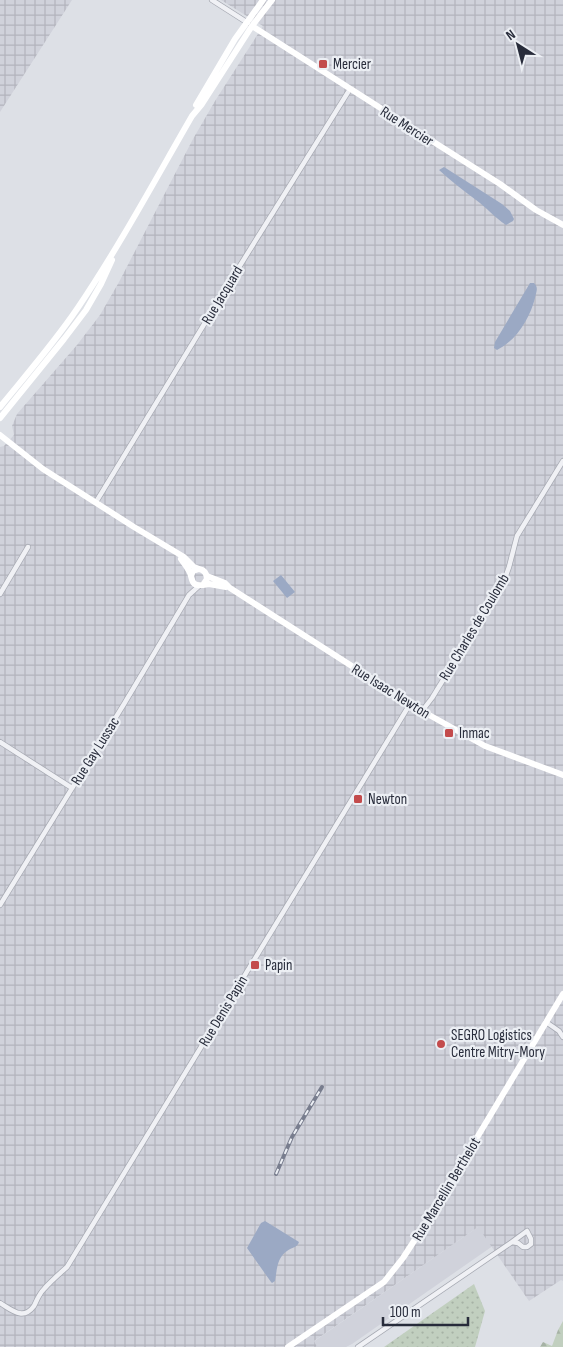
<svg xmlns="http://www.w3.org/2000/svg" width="563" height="1347" viewBox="0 0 563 1347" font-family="'Sofia Sans Condensed',sans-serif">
  <defs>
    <pattern id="industrial-grid" width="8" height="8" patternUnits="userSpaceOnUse" patternTransform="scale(1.25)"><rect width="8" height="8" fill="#d0d2db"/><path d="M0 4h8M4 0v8" fill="none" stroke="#b3b4bd"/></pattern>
    <pattern id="grass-dots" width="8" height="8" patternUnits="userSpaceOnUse" patternTransform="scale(1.25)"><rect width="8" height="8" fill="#c1cfbf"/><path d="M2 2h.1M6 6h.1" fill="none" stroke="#a6b2a5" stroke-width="1.8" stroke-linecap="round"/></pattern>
    <pattern id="forest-firs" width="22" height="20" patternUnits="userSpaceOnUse" patternTransform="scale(1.25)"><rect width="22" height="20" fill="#c1cfbf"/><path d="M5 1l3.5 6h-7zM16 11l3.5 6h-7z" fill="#a6b2a5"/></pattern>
  </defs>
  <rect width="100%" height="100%" fill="#dde0e6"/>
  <path fill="#d0d2db" d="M563 1197 352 1344 346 1347H306L478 1227Z"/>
  <path fill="url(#industrial-grid)" d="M0 0H72L0 112Z
    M221 0H563V1281L561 1280 529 1301 478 1227 314 1341 317 1347H0V447L4 446 14 435 12 426 17 414 77 345 100 315 119 282 193 139 215 101 263 26Z"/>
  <path fill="url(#grass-dots)" d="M474 1284 485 1311 475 1347H384Z"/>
  <path fill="url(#forest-firs)" d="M563 1321V1347H540L543 1342 552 1346 558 1330Z"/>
  <path fill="#9ba9c4" d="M444 167 502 204 510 211 514 219 513 221 506 225C494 217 487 208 476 200 463 190 451 181 439 170Z
    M530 283H534C539 288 536 292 535 298 530 318 516 341 497 350L494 348 495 342Z
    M281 575 295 592 287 598 273 581Z
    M265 1221 299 1242C297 1248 292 1247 287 1251 277 1258 277 1269 275 1281L272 1283 271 1282 247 1248 261 1223Z"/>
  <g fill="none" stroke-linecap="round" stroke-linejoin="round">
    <defs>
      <path id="street" d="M212 0 248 23
        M96 502 231 280 350 89
        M0 594 28 547
        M422 711 432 698 504 581 509 567 517 536 563 461
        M0 742 72 788
        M0 905 124 704 189 595 200 585
        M546 1022 559 1031 563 1037
        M0 1303C12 1310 23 1321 34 1306 37 1300 39 1294 44 1289 51 1281 59 1274 67 1267L410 704
        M358 1347 512 1242 527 1231 531 1239V1244L527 1247H523L518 1243 512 1242"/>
    </defs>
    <use href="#street" stroke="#a7aab3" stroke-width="6"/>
    <use href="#street" stroke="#f0f1f5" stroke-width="4.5"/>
    <path stroke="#fff" stroke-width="6" d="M252 26 440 146 500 184 536 210 563 225
      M196 105 235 39 263 0
      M0 407C26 375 54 343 77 309 119 247 155 180 192 116L202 104 252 26 272 0
      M0 418 64 339 86 310 101 284 112 260
      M0 435 43 469 134 527 184 557 194 567 199 569
      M181 559C184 563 188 568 190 573 193 581 191 586 203 585L207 579C207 573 204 570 199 569L193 571 191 576
      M207 576 225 583 230 588 422 711 485 746 563 775
      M203 585 209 584 226 587
      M288 1347 384 1282 403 1258 427 1221 563 994"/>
    <defs>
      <path id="rail" d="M276 1174 292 1137 322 1087"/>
    </defs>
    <use href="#rail" stroke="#787d8e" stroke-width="4"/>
    <use href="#rail" stroke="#eceff4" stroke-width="2" stroke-dasharray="5.5" stroke-linecap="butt"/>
  </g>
  <g fill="#c34b4c" stroke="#eceff4" stroke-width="2">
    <rect x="318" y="59" width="10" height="10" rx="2.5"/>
    <rect x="444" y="728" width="10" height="10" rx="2.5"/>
    <rect x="353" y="794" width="10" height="10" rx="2.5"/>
    <rect x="250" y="960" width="10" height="10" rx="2.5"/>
    <circle cx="441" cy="1044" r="5"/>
  </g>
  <g text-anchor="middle" stroke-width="4.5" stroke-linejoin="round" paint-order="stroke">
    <g font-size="15" fill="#282c3b" stroke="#eceff4" text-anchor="start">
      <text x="333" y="69">Mercier</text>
      <text x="459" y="738">Inmac</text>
      <text x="368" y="804">Newton</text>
      <text x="265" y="970">Papin</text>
      <text x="451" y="1040">SEGRO Logistics<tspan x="451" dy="17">Centre Mitry-Mory</tspan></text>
    </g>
    <g font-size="15" fill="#282c3b" stroke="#eceff4">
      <text transform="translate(407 126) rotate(33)" y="5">Rue Mercier</text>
      <text transform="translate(222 295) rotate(-59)" y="5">Rue Jacquard</text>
      <text transform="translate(474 627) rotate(-59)" y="5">Rue Charles de Coulomb</text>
      <text transform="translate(391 691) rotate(32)" y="5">Rue Isaac Newton</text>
      <text transform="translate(95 751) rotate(-58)" y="5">Rue Gay Lussac</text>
      <text transform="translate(223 1011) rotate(-59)" y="5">Rue Denis Papin</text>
      <text transform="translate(446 1189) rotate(-59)" y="5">Rue Marcellin Berthelot</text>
    </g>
  </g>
  <g transform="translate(518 45) rotate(324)" stroke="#eceff4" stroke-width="4" paint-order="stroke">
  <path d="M0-4L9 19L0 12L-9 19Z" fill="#282c3b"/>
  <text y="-8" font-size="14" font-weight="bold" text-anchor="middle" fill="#282c3b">N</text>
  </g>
  <path d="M383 1317v8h85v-8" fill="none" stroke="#282c3b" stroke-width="2.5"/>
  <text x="390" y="1317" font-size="15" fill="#282c3b" stroke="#eceff4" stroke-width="4" paint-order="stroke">100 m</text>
</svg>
